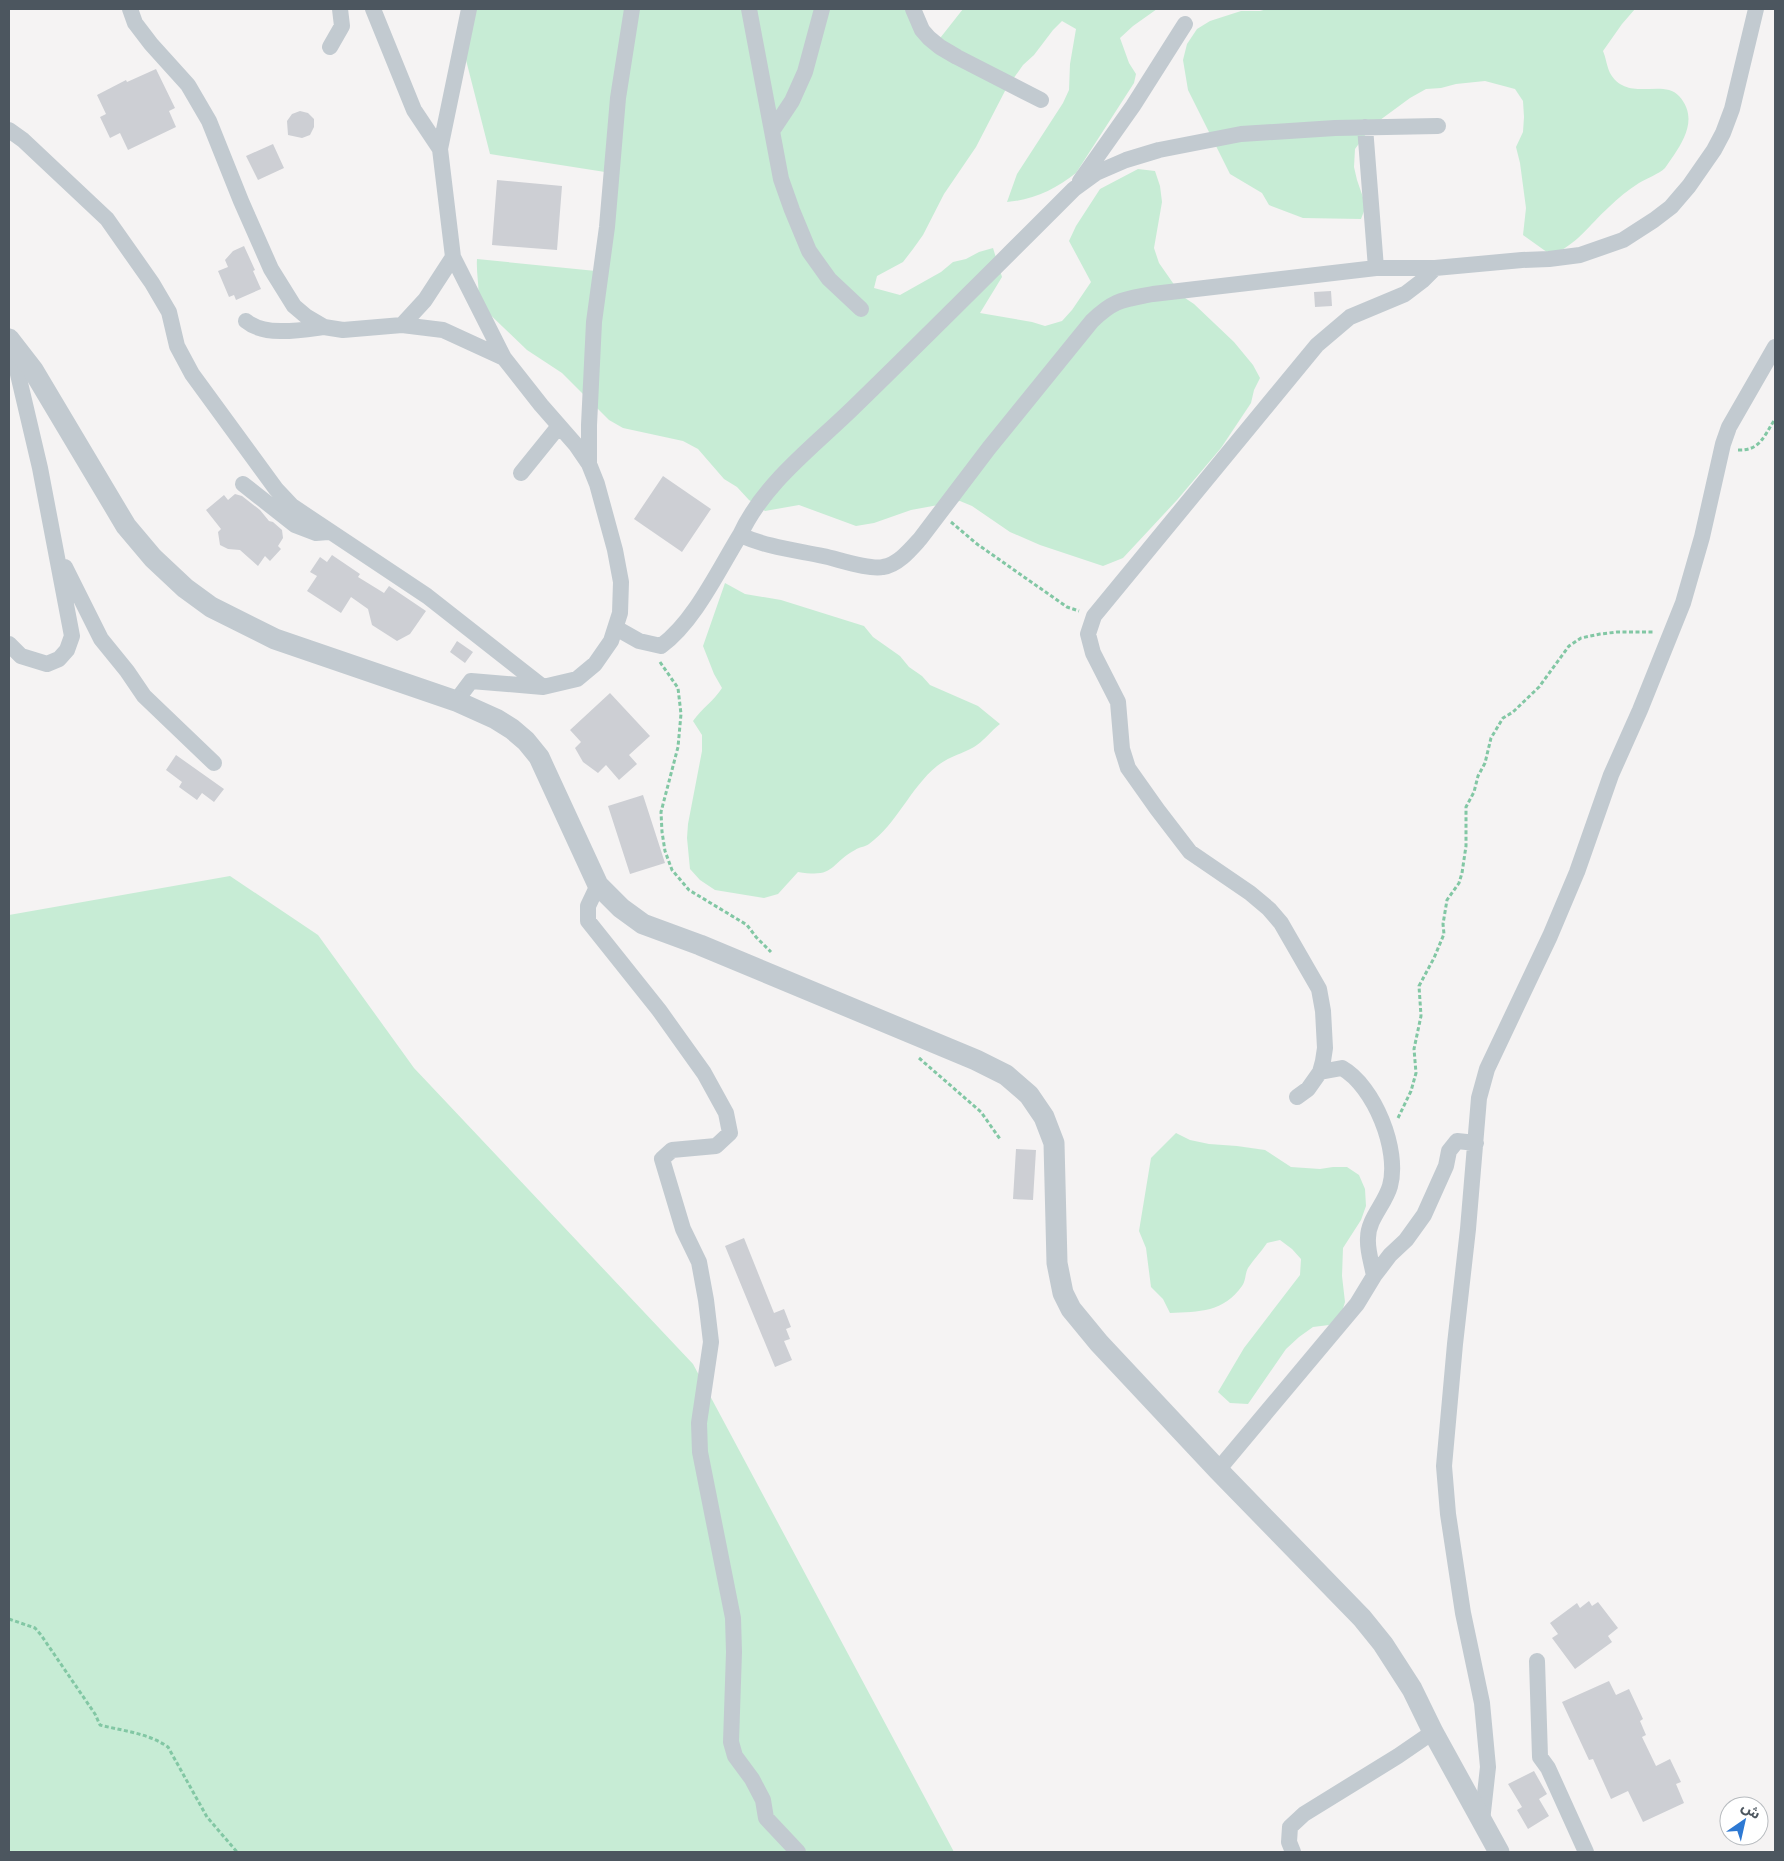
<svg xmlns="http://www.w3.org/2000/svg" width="1784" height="1861" viewBox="0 0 1784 1861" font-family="'Roboto Condensed','Noto Sans Arabic',sans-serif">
  <rect width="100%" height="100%" fill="#f5f3f3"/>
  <path fill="#c7ecd5" d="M465 9H919L937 42 963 9H1157L1133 26 1120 38 1129 63 1136 74 1134 83 1076 173C1056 189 1033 200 1007 202L1017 174 1063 103 1069 90 1070 64 1076 29 1062 21 1053 30 1034 55 1023 65 1006 89 976 147 944 194 923 235 913 249 903 262 877 276 874 288 900 295 941 272 953 262 966 259 979 252 993 248 1002 277 980 313 1032 322 1045 326 1062 321 1072 310 1091 282 1069 241 1076 226 1100 189 1138 169 1155 171 1160 186 1162 202 1154 248 1159 263 1182 296 1194 304 1234 342 1253 365 1260 378 1254 390 1251 403 1221 448 1177 500 1123 558 1103 566 1040 545 1010 532 972 506 960 501 911 510 874 523 856 526 799 505 765 511 749 500 737 487 724 479 698 449 683 441 623 428 609 420 562 373 527 350 478 303C480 288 476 274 477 259L596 271 605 172 490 154 466 60Z
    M1267 9H1635L1622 24 1603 51C1606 58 1607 67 1610 73 1627 103 1663 78 1679 96 1697 116 1686 137 1674 155 1671 159 1668 164 1665 168 1659 174 1647 178 1639 183 1628 190 1618 198 1609 207 1589 225 1577 245 1551 255L1523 235 1526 208 1520 163 1516 147 1523 132 1524 117 1523 101 1515 89 1485 81 1456 84 1441 88 1426 89 1410 98 1376 123 1366 134 1355 149 1354 167 1357 180 1366 206 1361 219 1303 218 1269 205 1262 193 1230 174 1188 90 1183 60 1187 44 1197 29 1210 21 1241 11H1260Z
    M725 583 745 594 781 600 864 626 873 637 900 656 909 667 922 676 930 685 978 706 1000 724C991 731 983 742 974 747 962 754 948 757 937 766 910 788 897 824 869 844 865 847 859 847 855 850 828 865 836 878 798 872L778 894 764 898 715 890 700 880 690 869 687 838 688 824 702 751V735L693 721C702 708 714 701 722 688L714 674 703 646Z
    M230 876 318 935 414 1068 693 1364 954 1852H9V915Z
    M1176 1133 1190 1140 1209 1144 1237 1146 1265 1150 1291 1167 1320 1169 1333 1167H1347L1359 1175 1365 1189 1366 1206 1361 1220 1343 1248 1342 1276 1345 1302 1341 1315 1329 1325 1313 1327 1299 1337 1286 1349 1248 1404 1230 1403 1218 1392 1244 1348 1300 1275 1301 1259 1292 1249 1280 1240 1267 1243C1261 1252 1254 1259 1248 1268 1245 1273 1246 1281 1242 1286 1224 1312 1199 1312 1170 1313L1163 1299 1151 1287 1146 1248 1139 1231 1151 1158Z"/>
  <path fill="#cdcfd4" d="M156 69 175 108 169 111 176 127 128 150 120 133 110 138 100 117 106 114 97 95 126 80 127 82Z
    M300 111 308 113 314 119V127L310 135 302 138 288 135 287 121 292 114Z
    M273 144 284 168 258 180 246 156Z
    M497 180 562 186 557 250 492 245Z
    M244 246 255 270 253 271 261 289 236 300 234 295 229 297 218 271 228 267 225 260 233 251Z
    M1331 291 1332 306 1315 307 1314 292Z
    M663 476 711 509 682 552 634 519Z
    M235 494 242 496 260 510 269 521 273 522 282 530 283 538 278 546 281 549 270 561 265 556 258 566 240 550 228 549 220 545 218 532 221 529 206 510 224 495 228 500Z
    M332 555 360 574 358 577 384 593 389 586 426 611 410 634 397 641 372 625 368 609 351 597 341 613 307 591 317 576 310 572 320 557 327 562Z
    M457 641 473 652 465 663 450 652Z
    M610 693 650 736 629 755 637 764 619 780 606 765 598 773 583 762 575 748 581 742 570 730Z
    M176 755 224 789 214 802 202 793 197 800 179 787 182 782 166 770Z
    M643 795 665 863 630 874 608 806Z
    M1016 1149 1036 1150 1033 1200 1013 1199Z
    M744 1238 774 1313 784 1309 791 1327 786 1329 790 1339 784 1341 792 1360 775 1367 725 1246Z
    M1589 1601 1592 1606 1598 1602 1618 1628 1608 1636 1612 1642 1575 1669 1552 1638 1558 1634 1550 1623 1577 1603 1580 1608Z
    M1609 1681 1616 1695 1629 1689 1643 1719 1640 1721 1646 1735 1642 1737 1656 1766 1670 1759 1681 1782 1676 1784 1684 1803 1643 1822 1628 1791 1611 1799 1593 1759 1589 1760 1562 1702Z
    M1534 1771 1547 1794 1539 1799 1549 1816 1528 1829 1517 1810 1522 1807 1508 1784Z"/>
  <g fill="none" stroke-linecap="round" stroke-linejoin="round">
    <path stroke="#82c7a4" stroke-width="3" stroke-dasharray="4 2.5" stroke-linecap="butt" d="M1738 450C1760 451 1764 436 1775 419
      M951 522 977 544 1067 607 1079 611
      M660 662 678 688 681 714 678 747 661 812 662 832 665 851 672 870 689 890 747 925 756 937 771 952
      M919 1058 981 1112 1000 1139
      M1398 1118 1411 1091 1416 1073 1414 1049 1421 1016 1419 986 1434 958 1444 934 1443 924 1447 900 1459 883 1462 873 1466 846V807L1474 792 1478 776 1485 763 1491 738 1503 718 1513 712 1539 687 1569 646 1581 638 1600 634 1617 632H1655
      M9 1619 35 1628 41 1635 95 1714 100 1725C123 1731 148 1733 168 1747L207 1817 237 1852"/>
    <path stroke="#c2cad0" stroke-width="16" d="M130 9 135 23 151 44 188 85 209 121 241 201 271 269 294 306 307 317 324 327 343 330 402 325 443 330 504 358
      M373 9 414 110 440 149
      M749 9 781 179 792 210 809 251 829 279 861 309
      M913 9 922 30 929 38 940 47 957 57 1041 100
      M330 47 342 26 340 9
      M1365 127 1376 268
      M9 130 23 140 107 219 152 283 169 312 177 346 192 374 276 489 292 506 427 596 543 687
      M772 131 792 101 805 72 822 9
      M1080 181 1133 106 1185 24
      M246 321C265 337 302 330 324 327
      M402 325 425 300 453 257
      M589 464V425L594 322 607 227 618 98 632 9
      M521 473 559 426
      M243 484 295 525 316 533 328 532
      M740 535C764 483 813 447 853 408 927 336 1001 262 1074 189L1096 173 1126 160 1159 150 1241 134 1335 128 1438 126
      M65 567 101 639 127 671 144 696 214 763
      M616 628 639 641 661 646C694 622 718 571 740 535 767 547 794 550 823 556 838 559 869 570 883 567 898 565 911 549 920 539L989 448 1092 321C1115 299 1123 300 1153 294L1376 268H1435L1522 260 1549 259 1580 255 1623 240 1654 220 1671 207 1689 186 1714 150 1723 133 1732 109 1756 9
      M9 644 21 656 47 664 59 659 67 650 72 636 40 468 17 370 18 349
      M456 701 471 681 543 687 577 679 595 664 611 641 620 613 621 582 615 550 597 484 589 464 576 445 541 405 504 358 453 257 440 149 469 9
      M598 885 588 906V921L659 1010 704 1073 726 1113 730 1133 716 1146 672 1150 662 1159 683 1229 699 1262 706 1300 711 1342 699 1423 700 1452 733 1618 734 1652 731 1742 735 1756 752 1779 763 1800 766 1818 798 1852
      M1320 1072 1342 1068C1374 1086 1400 1150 1390 1186 1385 1204 1368 1219 1368 1238 1367 1250 1372 1264 1374 1276
      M1297 1097 1308 1089 1320 1072 1323 1061 1325 1048 1323 1011 1319 989 1281 923 1269 909 1250 893 1190 852 1157 809 1128 768 1122 749 1118 702 1093 653 1088 634 1094 616 1317 345 1350 317 1405 294 1422 281 1435 268
      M1218 1470 1357 1304 1374 1276 1390 1255 1406 1240 1424 1215 1446 1166 1449 1151 1457 1141 1476 1143
      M1537 1661 1540 1757 1548 1768 1586 1852
      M1482 1821 1488 1767 1482 1703 1463 1613 1448 1514 1444 1466 1455 1344 1468 1229 1479 1098 1487 1069 1550 936 1577 872 1611 775 1640 710 1683 603 1702 537 1723 444 1729 427 1775 347
      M1293 1852 1289 1842 1290 1827 1304 1814 1398 1756 1433 1732"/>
    <path stroke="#c2cad0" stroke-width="21" d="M9 339 33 370 126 526 153 558 185 588 211 607 275 639 456 701 496 719 512 729 526 741 539 757 598 885 621 908 643 924 700 945 976 1060 1006 1075 1029 1095 1044 1117 1054 1143 1057 1263 1063 1293 1071 1309 1099 1343 1218 1470 1362 1618 1383 1644 1412 1689 1433 1732 1499 1852"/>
  </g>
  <rect width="1784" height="1861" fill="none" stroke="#4c565f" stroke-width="20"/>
  <g transform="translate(1744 1821) rotate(34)"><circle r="24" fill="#ffffff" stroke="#b7bbbf"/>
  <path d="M0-4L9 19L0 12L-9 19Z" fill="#2e79d3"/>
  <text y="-8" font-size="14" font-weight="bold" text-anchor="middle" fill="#4c565f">ش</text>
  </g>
</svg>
